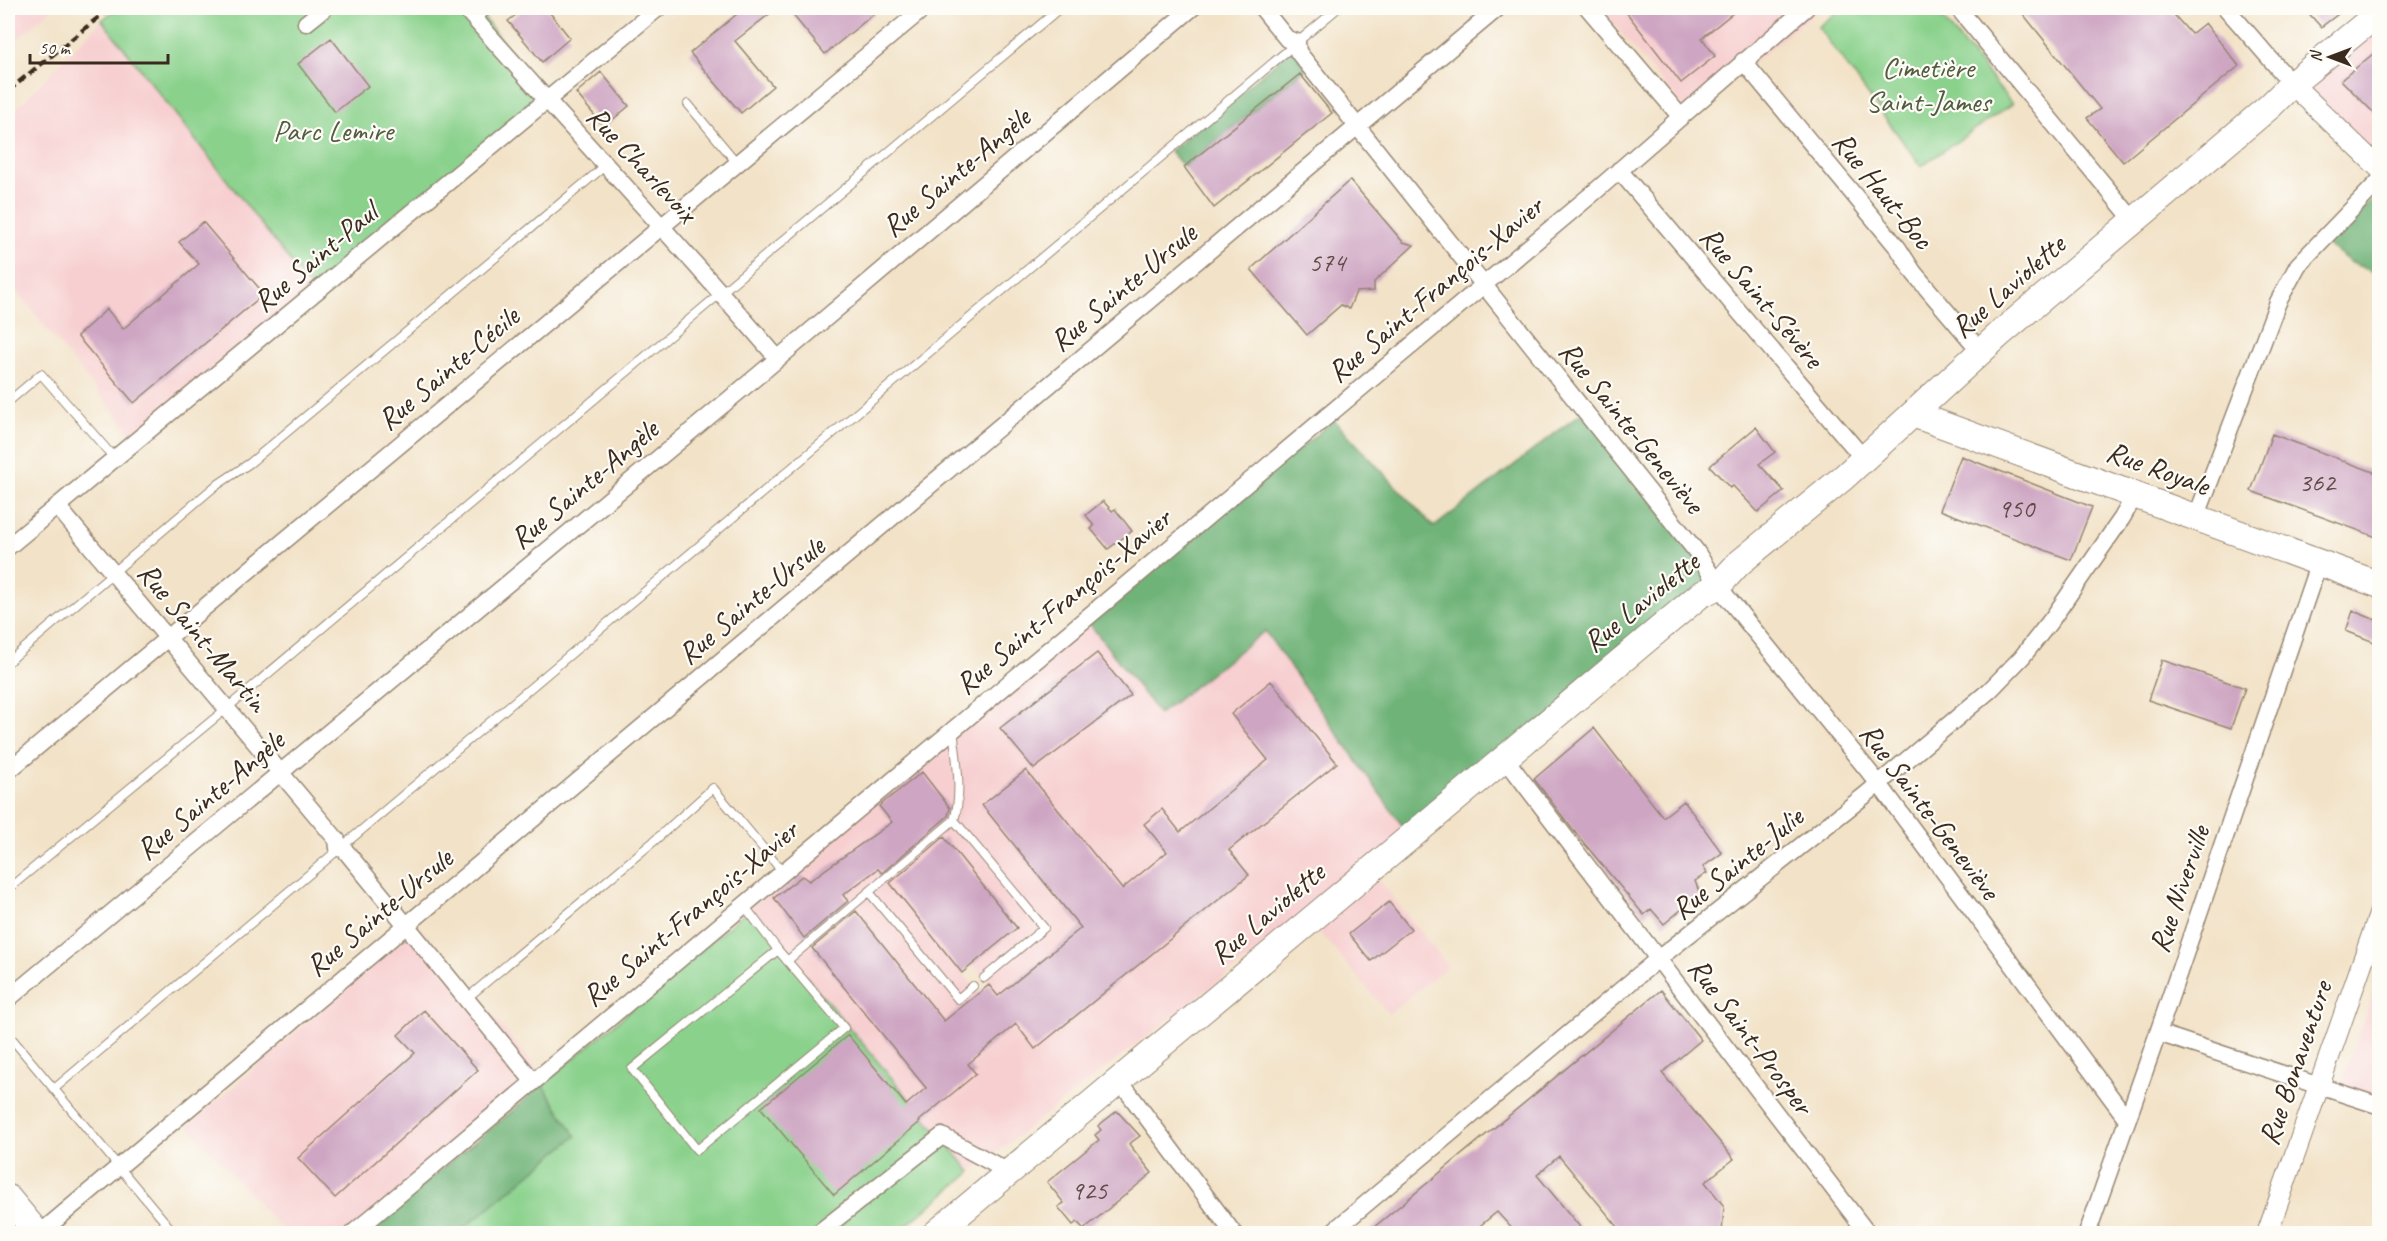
<svg xmlns="http://www.w3.org/2000/svg" width="2387" height="1241" viewBox="0 0 2387 1241" font-family="Caveat,sans-serif">
  <rect width="100%" height="100%" fill="#fdfcf7"/>
  <filter id="ink" filterUnits="userSpaceOnUse"><feTurbulence type="fractalNoise" baseFrequency=".0167" numOctaves="2"/><feDisplacementMap in="SourceGraphic" scale="12" xChannelSelector="R" yChannelSelector="G"/><feConvolveMatrix kernelMatrix="1 2 1 2 8 2 1 2 1" color-interpolation-filters="sRGB"/></filter>
  <filter id="wash" filterUnits="userSpaceOnUse"><feTurbulence type="fractalNoise" baseFrequency=".008" numOctaves="4" result="noise"/><feDisplacementMap in="SourceGraphic" scale="24" xChannelSelector="R" yChannelSelector="G"/><feGaussianBlur stdDeviation="1.35" result="paint"/><feColorMatrix in="noise" values="0 0 0 0 0 0 0 0 0 0 0 0 0 0 0 0 0 1.4 0 .05"/><feComposite in="paint" operator="in"/></filter>
  <g filter="url(#wash)">
    <rect width="100%" height="100%" fill="#f2e2c7"/>
    <path fill="#f7cfd0" fill-rule="evenodd" d="M8 8H53L8 47Z
      M1600 8H1821L1689 114Z
      M102 20 314 292 135 438 8 281V117Z
      M2379 21V155L2299 82Z
      M1089 623 1159 714 1265 631 1409 835 971 1172 749 909ZM1271 681 1337 763 1229 850 1249 876 1036 1048 1016 1024 968 1064 976 1074 938 1104 811 945 855 910 944 1021 979 993 890 882 945 838 1017 928 973 964 998 996 1081 928 982 805 1026 770 1122 889 1167 852 1144 824 1162 810 1180 832 1268 760 1231 714Z
      M1371 870 1448 966 1389 1014 1309 920Z
      M418 926 544 1077 348 1233H285L188 1126Z
      M2379 977V1098L2340 1086Z"/>
    <path fill="#8ad18c" stroke="#627e55" stroke-width="1.5" d="M117 8H307L315 17 325 8H476L544 94 314 292 102 20Z
      M1842 8H1934L2012 104 1921 166 1818 27Z
      M749 909 971 1172 897 1233 363 1234 517 1107Z"/>
    <path fill="#6fb378" stroke="#556e4b" stroke-width="1.5" d="M1298 44 1313 63 1184 167 1170 151Z
      M2379 197V274L2352 263 2326 244 2369 203Z
      M1584 411 1718 586 1406 831 1265 631 1159 714 1089 623 1334 420 1434 527Z
      M542 1084 576 1136 458 1233 363 1234 517 1107Z"/>
    <g id="blocks">
      <path fill="#cea5c2" d="M525 8H546L570 38 542 62 508 21Z
        M732 8H777L735 41 773 86 741 113 690 53 737 14Z
        M787 8H881L825 54Z
        M1623 8H1739L1702 38 1715 56 1681 83Z
        M2031 8H2168L2191 34 2205 23 2239 66 2123 162 2087 118 2100 109 2023 14Z
        M2304 8H2346L2321 27Z
        M331 38 368 86 335 112 298 64Z
        M2379 49V118L2341 80Z
        M601 72 629 106 604 127 576 93Z
        M1300 74 1332 113 1214 208 1184 167Z
        M1350 180 1403 242 1414 245 1374 282V291L1356 292 1349 309 1341 305 1307 335 1251 269Z
        M203 222 264 294 134 403 77 336 107 309 123 329 199 264 179 242Z
        M1756 427 1775 452 1759 464 1784 491 1758 512 1733 486 1730 488 1710 466Z
        M2272 434 2379 474V538L2251 491Z
        M1961 456 2092 507 2071 560 1940 510Z
        M1103 501 1112 511 1115 509 1132 531 1108 549 1091 529 1094 526 1086 515Z
        M2353 611 2379 621V644L2346 631Z
        M1097 653 1131 695 1034 769 1000 728Z
        M2162 660 2245 688 2231 728 2148 700Z
        M1271 681 1337 763 1229 850 1249 875 1035 1049 1016 1024 968 1064 976 1074 919 1121 920 1122 834 1195 761 1108 848 1035 906 1105 926 1088 812 948 856 911 944 1021 989 985 998 996 1081 928 982 805 1026 770 1122 889 1167 852 1144 824 1162 809 1180 832 1268 760 1231 714Z
        M1594 728 1663 817 1684 801 1722 853 1703 867 1707 873 1695 881 1700 894 1664 924 1651 909 1644 915 1573 830 1534 779Z
        M922 772 950 808 948 816 882 873 878 869 843 895 848 901 804 938 774 898 802 876 809 881 892 822 879 806Z
        M944 837 1017 928 962 973 890 883Z
        M1389 902 1411 929 1371 961 1349 934Z
        M1661 990 1701 1040 1662 1073 1734 1159 1705 1182 1724 1206 1722 1233H1623L1559 1156 1537 1175 1585 1233H1516L1497 1212 1471 1233H1367Z
        M424 1010 478 1070 335 1198 298 1158 415 1053 398 1035Z
        M1117 1111 1140 1136 1129 1144 1152 1173 1084 1229 1077 1222 1073 1225 1058 1207 1064 1203 1047 1182 1099 1140 1095 1135 1101 1130 1098 1126Z"/>
    </g>
  </g>
  <g filter="url(#ink)">
    <use href="#blocks" fill-opacity="0" stroke="#968672" stroke-width="1.5"/>
    <g fill="none" stroke-linecap="round" stroke-linejoin="round">
      <defs>
        <path id="service" d="M475 20 490 8
          M688 104 737 163
          M8 402 41 374 115 459
          M8 662 214 487 250 463 606 165
          M953 729C956 757 963 793 954 820
          M8 889 221 713 1060 8
          M869 892 958 999 973 986
          M743 904 778 950 844 1028 697 1150 632 1069 778 950
          M787 961 954 820 1044 928 984 978
          M466 999 653 842 713 788 782 871
          M8 1034 175 1234
          M54 1089 1338 8"/>
        <path id="minor" d="M465 8C568 126 676 239 778 359
          M1262 8 1287 39 1297 42 1298 52 1696 551 1718 586 1879 784 2127 1119
          M1588 8 1680 116
          M1958 8 2134 221
          M2226 8 2292 84
          M306 23 325 8
          M1743 61 1898 248 1914 273 1981 352
          M1619 170 1864 459
          M57 506 337 840 338 848 344 849 533 1081
          M2196 518 2278 302 2298 265 2380 180
          M8 547 658 8
          M1504 757 1868 1234
          M8 771 924 8
          M8 999 761 373 1192 8
          M2158 1033 2380 1106
          M1119 1080 1234 1234
          M39 1234 1498 8
          M352 1234 1598 189 1806 8
          M817 1234 942 1136 1009 1172
          M1330 1234 1658 959 1864 796 1990 690 2022 657 2052 619 2122 518 2135 495
          M2087 1234 2158 1033 2319 562"/>
        <path id="tertiary" d="M2292 84 2380 169
          M2267 1234 2380 912"/>
        <path id="primary" d="M1913 414 2380 585
          M8 1198 38 1234
          M935 1234 1700 595 1718 586 1738 564 1844 477 2001 333 2270 106 2292 84 2380 12"/>
      </defs>
      <use href="#service" stroke="#968672" stroke-width="10"/>
      <use href="#minor" stroke="#968672" stroke-width="19"/>
      <use href="#tertiary" stroke="#968672" stroke-width="22"/>
      <use href="#primary" stroke="#968672" stroke-width="28"/>
      <use href="#service" stroke="#fff" stroke-width="8"/>
      <use href="#minor" stroke="#fff" stroke-width="16"/>
      <use href="#tertiary" stroke="#fff" stroke-width="20"/>
      <use href="#primary" stroke="#fff" stroke-width="26"/>
      <path stroke="#3b2a1e" stroke-width="4.5" stroke-dasharray="9 4.5" stroke-linecap="butt" d="M8 91 110 8"/>
    </g>
  </g>
  <g text-anchor="middle" stroke-width="4.5" stroke-linejoin="round" paint-order="stroke">
    <g font-size="27" fill="#604947">
      <text x="1327" y="271">574</text>
      <text x="2317" y="491">362</text>
      <text x="2016" y="517">950</text>
      <text x="1089" y="1199">925</text>
    </g>
    <g font-size="30" fill="#535c3f" stroke="#fdfcf7">
      <text x="1928" y="77">Cimetière<tspan x="1928" dy="34">Saint-James</tspan></text>
      <text x="333" y="140">Parc Lemire</text>
    </g>
    <g font-size="30" fill="#3b2a1e" stroke="#fdfcf7">
      <text transform="translate(642 164) rotate(47)" y="10">Rue Charlevoix</text>
      <text transform="translate(956 172) rotate(-40)" y="10">Rue Sainte-Angèle</text>
      <text transform="translate(1883 190) rotate(51)" y="10">Rue Haut-Boc</text>
      <text transform="translate(315 257) rotate(-40)" y="10">Rue Saint-Paul</text>
      <text transform="translate(2008 286) rotate(-41)" y="10">Rue Laviolette</text>
      <text transform="translate(1123 287) rotate(-40)" y="10">Rue Sainte-Ursule</text>
      <text transform="translate(1435 289) rotate(-40)" y="10">Rue Saint-François-Xavier</text>
      <text transform="translate(1762 297) rotate(50)" y="10">Rue Saint-Sévère</text>
      <text transform="translate(448 368) rotate(-40)" y="10">Rue Sainte-Cécile</text>
      <text transform="translate(1632 427) rotate(51)" y="10">Rue Sainte-Geneviève</text>
      <text transform="translate(2158 468) rotate(20)" y="10">Rue Royale</text>
      <text transform="translate(584 484) rotate(-40)" y="10">Rue Sainte-Angèle</text>
      <text transform="translate(751 600) rotate(-40)" y="10">Rue Sainte-Ursule</text>
      <text transform="translate(1063 601) rotate(-40)" y="10">Rue Saint-François-Xavier</text>
      <text transform="translate(1641 602) rotate(-39)" y="10">Rue Laviolette</text>
      <text transform="translate(203 637) rotate(50)" y="10">Rue Saint-Martin</text>
      <text transform="translate(210 795) rotate(-40)" y="10">Rue Sainte-Angèle</text>
      <text transform="translate(1930 811) rotate(53)" y="10">Rue Sainte-Geneviève</text>
      <text transform="translate(1737 863) rotate(-39)" y="10">Rue Sainte-Julie</text>
      <text transform="translate(2179 889) rotate(-71)" y="10">Rue Niverville</text>
      <text transform="translate(379 912) rotate(-40)" y="10">Rue Sainte-Ursule</text>
      <text transform="translate(690 913) rotate(-40)" y="10">Rue Saint-François-Xavier</text>
      <text transform="translate(1267 913) rotate(-40)" y="10">Rue Laviolette</text>
      <text transform="translate(1751 1036) rotate(53)" y="10">Rue Saint-Prosper</text>
      <text transform="translate(2295 1063) rotate(-71)" y="10">Rue Bonaventure</text>
    </g>
  </g>
  <rect width="2387" height="1241" fill="none" stroke="#fdfcf7" stroke-width="30"/>
  <g transform="translate(2330 57) rotate(270)" stroke="#fdfcf7" stroke-width="4.5" paint-order="stroke">
  <path d="M0-4.5L10 22L0 15L-10 22Z" fill="#3b2a1e"/>
  <text y="-9" font-size="16" font-weight="bold" text-anchor="middle" fill="#3b2a1e">N</text>
  </g>
  <path d="M30 54v9h138v-9" fill="none" stroke="#3b2a1e" stroke-width="3"/>
  <text x="39" y="54" font-size="18" fill="#3b2a1e" stroke="#fdfcf7" stroke-width="4.5" paint-order="stroke">50 m</text>
</svg>
